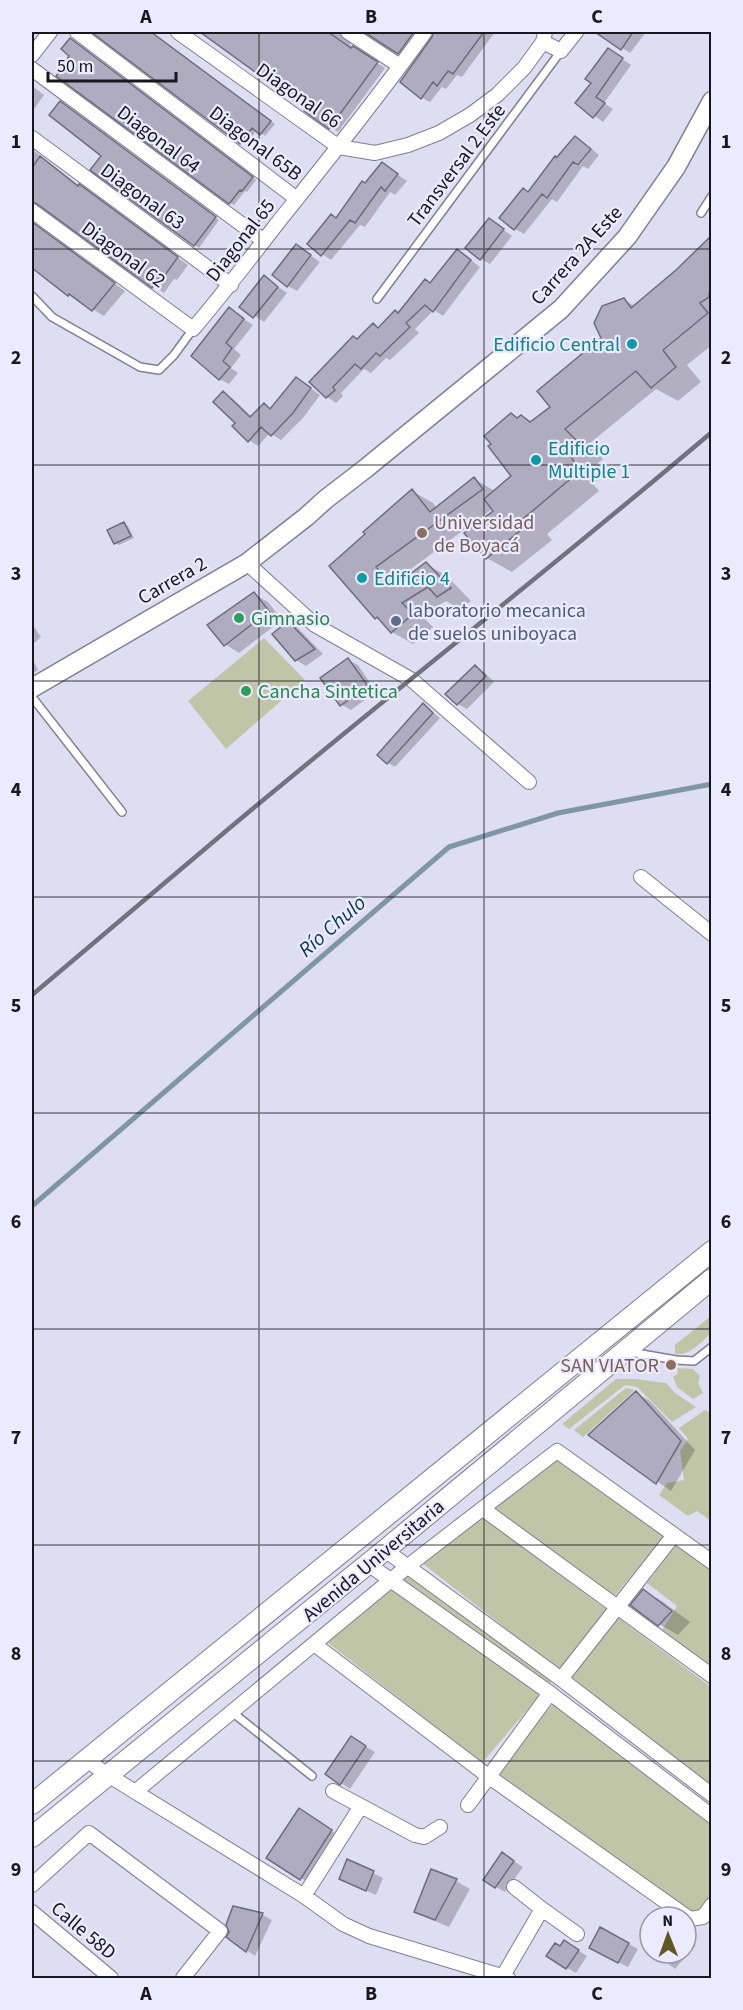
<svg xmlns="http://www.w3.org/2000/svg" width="743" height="2010" viewBox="0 0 743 2010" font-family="'Source Sans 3',sans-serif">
  <rect width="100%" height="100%" fill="#dfddf1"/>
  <path fill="#c1c5a8" d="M264 638 305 680 226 749 188 701Z
    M711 1316V1333C700 1343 690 1356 675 1354V1345Z
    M677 1368 693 1369 700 1376 698 1383 703 1393 693 1399 677 1387 673 1377 678 1373Z
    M616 1379H635L666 1383 675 1393 696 1407 672 1422 637 1387 625 1385 569 1429 562 1424Z
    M626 1388 635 1390 583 1437 574 1430Z
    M705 1410 711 1413V1521L697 1511 688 1516 659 1495 667 1483 684 1480 680 1451 688 1439 679 1428Z
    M557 1460 664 1536 613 1598 494 1508Z
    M482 1517 607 1610 560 1671 422 1563Z
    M680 1540 711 1565V1668L662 1630 677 1606 647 1583Z
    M411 1572 556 1676 482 1763 327 1642Z
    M617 1617 711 1687V1786L571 1677Z
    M553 1704 711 1821V1896L693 1918 494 1770Z"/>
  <path fill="#0003" d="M94 32H149L275 124 265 136 257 130 245 145Z
    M204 32H350L347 36 351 46 385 68 338 132Z
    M366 32H409L395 50Z
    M435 32H495L462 77 457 75 446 89 442 87 430 102 422 98Z
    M612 32H646L630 53 608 38Z
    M75 42 256 180 247 192 245 191 234 205 230 203 58 75 70 61Z
    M617 55 631 65 604 103 613 109 603 122 577 103Z
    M32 86 44 95 32 112Z
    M65 106 219 220 199 248 92 170 103 155Z
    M575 138 590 148 575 166H579L592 149 599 155 588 169 583 166 557 202 552 199 524 234 515 229 558 159Z
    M32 149 79 186 91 193 188 265 177 280 174 279 164 293 47 209 41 208 34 216 37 226 125 291 104 316 69 295 32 265Z
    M382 164 407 181 395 195 390 192 365 227 360 225 331 260 322 254 336 219Z
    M490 220 512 236 490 264 481 259Z
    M712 239V345L687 365 701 382 678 401 656 389 589 444 603 459 598 463 601 468 595 472 600 478 593 484 599 491 547 534 552 540 512 572 487 558 497 509 495 507 396 580 400 584 426 564 447 576 471 601 460 609 446 601 422 616 433 627 413 644 392 632 383 622 376 617 331 566 412 491 433 503 437 508 474 479 495 491 513 477 518 419 522 416 532 422 553 407 603 339 624 300 635 306 677 271Z
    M297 246 320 262 297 291 288 286Z
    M466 256 480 267 443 316 434 310 415 329 419 333 390 360 386 358 371 373 364 369 341 393 343 396 336 403 327 397 358 340 373 325 379 328 399 314 431 284Z
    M264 277 287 293 264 322 241 306Z
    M229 309 253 325 234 349 241 355 231 368 238 373 229 384 219 379Z
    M297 378 320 395 303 418 281 440 270 433 258 446 249 440 237 423 223 393 232 398 252 417 264 405 272 410Z
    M124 523 128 526 134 538 119 545 115 543Z
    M254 594 268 602 282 620 239 653 225 644Z
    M289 622 298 628 323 654 306 666 296 660 274 634Z
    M32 624 41 637 32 645V635L34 634 32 631Z
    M32 658 38 670 32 674Z
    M348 660 358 665 376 692 351 710 342 705Z
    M475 667 484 672 494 682 467 709 458 704Z
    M423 705 440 718 395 767 388 763Z
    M636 1393 650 1401 695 1450 671 1491 590 1435Z
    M644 1591 662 1601 690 1622 678 1635 659 1624Z
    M360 1743 375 1752 350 1789 327 1774Z
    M313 1819 346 1840 315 1886 301 1878Z
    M512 1860 523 1867 505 1892 496 1887Z
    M348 1861 383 1878 376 1895 350 1883Z
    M432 1871 456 1881 470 1889 449 1927 430 1919 416 1911Z
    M234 1908 263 1915 272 1920 255 1956 228 1937Z
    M601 1929 638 1949 628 1967 600 1953Z
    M650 1935V1950L640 1941Z
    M686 1938 695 1946 675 1969 654 1953H686Z
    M561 1948H574L587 1956 576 1973 548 1956Z"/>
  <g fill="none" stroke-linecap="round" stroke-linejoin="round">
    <path stroke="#7e96a7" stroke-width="5" d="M32 1206 449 847 558 813 712 784"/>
  </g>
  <path fill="#afacbf" stroke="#6e6b7d" stroke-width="1.5" d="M91 32H151L271 121 260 135 252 128 240 144Z
    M200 32H328L351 48 353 46 378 62 329 129 304 111 306 109Z
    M364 32H414L398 54Z
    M434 32H484L453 74 448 71 437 86 433 82 421 99 400 82 432 37Z
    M595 32H633L621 50Z
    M70 38 253 177 242 191 240 190 229 204 56 76 68 61 66 60 69 56 61 49Z
    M608 48 623 58 596 97 605 103 593 118 575 103 591 83 585 79Z
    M60 101 216 217 194 246 90 170 101 156 49 115Z
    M575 136 591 149 578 165 573 162 547 198 542 194 514 230 499 218 523 188 528 192 555 156 557 157Z
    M40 156 78 186 79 184 178 257 165 275 162 273 152 288 37 204 32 202V168Z
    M382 162 398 174 385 191 381 187 355 223 350 220 321 256 307 244 331 214 336 218 362 181 365 183Z
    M489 218 504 229 480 260 465 248Z
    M32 222 115 283 92 311 69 294 68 296 32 268Z
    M711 236V276L709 297 700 303 708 313 663 350 676 367 651 388 636 371 565 429 579 443 574 448 577 453 571 457 575 463 569 469 575 475 523 519 527 525 486 559 464 533 493 511 484 499 511 476 488 446 491 444 484 436 511 413 517 418 521 415 530 422 550 407 537 391 601 338 594 323 602 306 624 298 631 308 676 270Z
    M296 244 311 255 287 287 272 275Z
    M457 249 471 260 433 312 425 305 406 323 410 327 380 356 376 353 361 369 355 364 333 387 335 390 326 398 309 382 353 336 357 339 373 323 378 328 395 310 398 313 425 279 430 283Z
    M264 275 278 287 253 318 239 307Z
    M229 307 244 319 226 343 232 348 223 361 230 367 219 380 191 356Z
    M296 377 311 388 293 413 271 436 261 427 248 442 232 426 235 423 213 402 223 391 250 417 264 403 270 409Z
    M474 477 483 489 376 567 393 587 426 562 451 588 437 597 428 587 402 603 413 614 391 633 377 617 375 619 329 566 365 534 363 532 412 489 430 512Z
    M124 522 131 536 114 544 107 530Z
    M254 592 269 611 224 646 207 625Z
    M288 621 315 649 295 661 272 634Z
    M348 658 368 686 340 706 320 678Z
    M475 665 486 676 457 705 445 694Z
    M423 703 433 713 387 764 377 755Z
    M636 1391 681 1441 656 1484 588 1435Z
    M643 1589 672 1611 658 1626 630 1605Z
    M351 1736 366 1746 340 1785 325 1774Z
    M299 1808 332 1830 300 1880 266 1858Z
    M502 1852 514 1861 495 1888 483 1880Z
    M347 1859 374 1871 366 1891 339 1879Z
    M431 1869 457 1879 435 1920 414 1912Z
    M233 1906 263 1913 246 1952 226 1937 229 1932 226 1925Z
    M600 1927 629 1943 618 1963 589 1948Z
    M564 1940 579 1950 566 1969 546 1956 555 1943 560 1946Z"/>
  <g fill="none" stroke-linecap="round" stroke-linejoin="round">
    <defs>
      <path id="service" d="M701 213 712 196
        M32 296 52 317 140 367 159 370 174 355 193 329
        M377 299 561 51
        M32 697 122 812
        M630 1352 676 1360 694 1361 712 1347
        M232 1712 312 1776"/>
      <path id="minor" d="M77 32 297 199
        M178 32 339 147 375 153 408 145 439 133 470 115 497 95 524 68 543 42 545 32
        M348 32 400 66
        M543 42 561 51 576 32
        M32 55 50 32
        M32 69 264 241
        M32 138 231 285
        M32 211 193 329C222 295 249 260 276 225 327 161 378 98 425 32
        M247 563 315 625 412 680 529 782
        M641 877 712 934
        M483 1509 712 1676
        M385 1550 561 1679 712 1795
        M368 1564 550 1693 712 1816
        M314 1644 488 1776 690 1919 703 1917 712 1905
        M561 1679 674 1535
        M85 1759 108 1775 304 1896 343 1924 369 1936 508 1978
        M333 1791 361 1806
        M135 1792 408 1566 557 1451 712 1562
        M468 1805 550 1693
        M32 1885 89 1833 220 1931 183 1978
        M514 1887 542 1909
        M304 1896 361 1806 415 1835 424 1837 440 1827
        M32 1912 111 1978
        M503 1976 542 1909 577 1934"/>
      <path id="tertiary" d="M32 688 247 563 306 517 326 499 365 469 561 309 627 237 676 167 712 101"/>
      <path id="secondary" d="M32 1804 712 1251
        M32 1837 385 1550 712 1279"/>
    </defs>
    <use href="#service" stroke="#817e90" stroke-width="10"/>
    <use href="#minor" stroke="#817e90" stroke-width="16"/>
    <use href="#tertiary" stroke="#817e90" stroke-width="21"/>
    <use href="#secondary" stroke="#817e90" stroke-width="22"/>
    <use href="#service" stroke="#fff" stroke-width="7"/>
    <use href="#minor" stroke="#fff" stroke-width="14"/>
    <use href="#tertiary" stroke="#fff" stroke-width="18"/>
    <use href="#secondary" stroke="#fff" stroke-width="20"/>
    <path stroke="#72717e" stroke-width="4.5" d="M32 995C99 939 165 882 232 826 391 693 554 566 712 432"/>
  </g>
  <path fill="none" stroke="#18171e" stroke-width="1.5" stroke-opacity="0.55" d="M259 32V1978M484 32V1978M32 249H712M32 465H712M32 681H712M32 897H712M32 1113H712M32 1329H712M32 1545H712M32 1761H712"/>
  <g fill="#0f9aa8" stroke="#eceafe" stroke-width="2">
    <circle cx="632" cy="344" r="6"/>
    <circle cx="536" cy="460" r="6"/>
    <circle cx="362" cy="578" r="6"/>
  </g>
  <g fill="#8d6e63" stroke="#eceafe" stroke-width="2">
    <circle cx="422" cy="533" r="6"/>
    <circle cx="671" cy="1365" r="6"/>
  </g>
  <g fill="#2e9e5b" stroke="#eceafe" stroke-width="2">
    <circle cx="239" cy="618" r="6"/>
    <circle cx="246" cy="691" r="6"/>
  </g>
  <circle fill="#5c6f8a" stroke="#eceafe" stroke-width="2" cx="396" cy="621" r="6"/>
  <g text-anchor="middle" stroke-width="4.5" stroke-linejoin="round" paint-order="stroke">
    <g font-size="20" fill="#18171e" stroke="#eceafe">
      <text transform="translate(299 95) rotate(35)" y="7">Diagonal 66</text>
      <text transform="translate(159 139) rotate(37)" y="7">Diagonal 64</text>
      <text transform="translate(256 143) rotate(37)" y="7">Diagonal 65B</text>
      <text transform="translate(456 165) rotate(-53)" y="7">Transversal 2 Este</text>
      <text transform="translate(143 196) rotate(36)" y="7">Diagonal 63</text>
      <text transform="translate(240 240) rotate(-52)" y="7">Diagonal 65</text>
      <text transform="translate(124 254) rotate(36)" y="7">Diagonal 62</text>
      <text transform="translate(576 255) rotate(-48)" y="7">Carrera 2A Este</text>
      <text transform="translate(172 580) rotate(-30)" y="7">Carrera 2</text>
      <text transform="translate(373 1560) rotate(-40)" y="7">Avenida Universitaria</text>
      <text transform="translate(84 1930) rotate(40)" y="7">Calle 58D</text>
    </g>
    <g font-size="20" fill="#0d838f" stroke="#eceafe" text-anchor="start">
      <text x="620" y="351" text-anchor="end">Edificio Central</text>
      <text x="548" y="455">Edificio<tspan x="548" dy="23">Multiple 1</tspan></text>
      <text x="374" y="585">Edificio 4</text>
    </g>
    <g font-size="20" fill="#785e54" stroke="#eceafe" text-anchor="start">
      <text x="434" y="529">Universidad<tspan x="434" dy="23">de Boyacá</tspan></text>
      <text x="659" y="1372" text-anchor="end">SAN VIATOR</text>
    </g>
    <g font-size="20" fill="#4e5e75" stroke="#eceafe" text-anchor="start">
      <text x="408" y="617">laboratorio mecanica<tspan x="408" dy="23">de suelos uniboyaca</tspan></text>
    </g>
    <g font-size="20" fill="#27864d" stroke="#eceafe" text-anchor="start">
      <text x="251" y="625">Gimnasio</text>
      <text x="258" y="698">Cancha Sintetica</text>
    </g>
    <g font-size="21" font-style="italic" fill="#08384e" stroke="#eceafe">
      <text transform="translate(332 926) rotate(-41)" y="7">Río Chulo</text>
    </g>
  </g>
  <rect width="743" height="2010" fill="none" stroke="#eceafe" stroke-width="66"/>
  <g transform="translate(668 1935) rotate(359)"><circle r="28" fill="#eceafe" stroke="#9796a4" stroke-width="1.5"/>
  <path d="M0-4.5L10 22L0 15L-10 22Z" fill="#615724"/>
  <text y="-9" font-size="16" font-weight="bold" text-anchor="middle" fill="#18171e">N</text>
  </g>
  <path d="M48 72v9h128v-9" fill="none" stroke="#18171e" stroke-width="3"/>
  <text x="57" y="72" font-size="18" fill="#18171e" stroke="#eceafe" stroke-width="4.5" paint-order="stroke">50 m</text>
  <rect x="33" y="33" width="677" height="1944" fill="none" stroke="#18171e" stroke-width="2"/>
  <g font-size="20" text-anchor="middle" font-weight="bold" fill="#18171e">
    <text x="146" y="23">A</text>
    <text x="371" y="23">B</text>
    <text x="597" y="23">C</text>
    <text x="16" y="148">1</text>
    <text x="726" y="148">1</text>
    <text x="16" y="364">2</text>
    <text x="726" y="364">2</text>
    <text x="16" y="580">3</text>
    <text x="726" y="580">3</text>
    <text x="16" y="796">4</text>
    <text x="726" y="796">4</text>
    <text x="16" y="1012">5</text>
    <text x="726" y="1012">5</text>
    <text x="16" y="1228">6</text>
    <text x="726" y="1228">6</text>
    <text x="16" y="1444">7</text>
    <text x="726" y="1444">7</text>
    <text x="16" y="1660">8</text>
    <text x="726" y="1660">8</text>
    <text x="16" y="1876">9</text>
    <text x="726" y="1876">9</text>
    <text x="146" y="2000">A</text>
    <text x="371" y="2000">B</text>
    <text x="597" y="2000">C</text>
  </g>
</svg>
